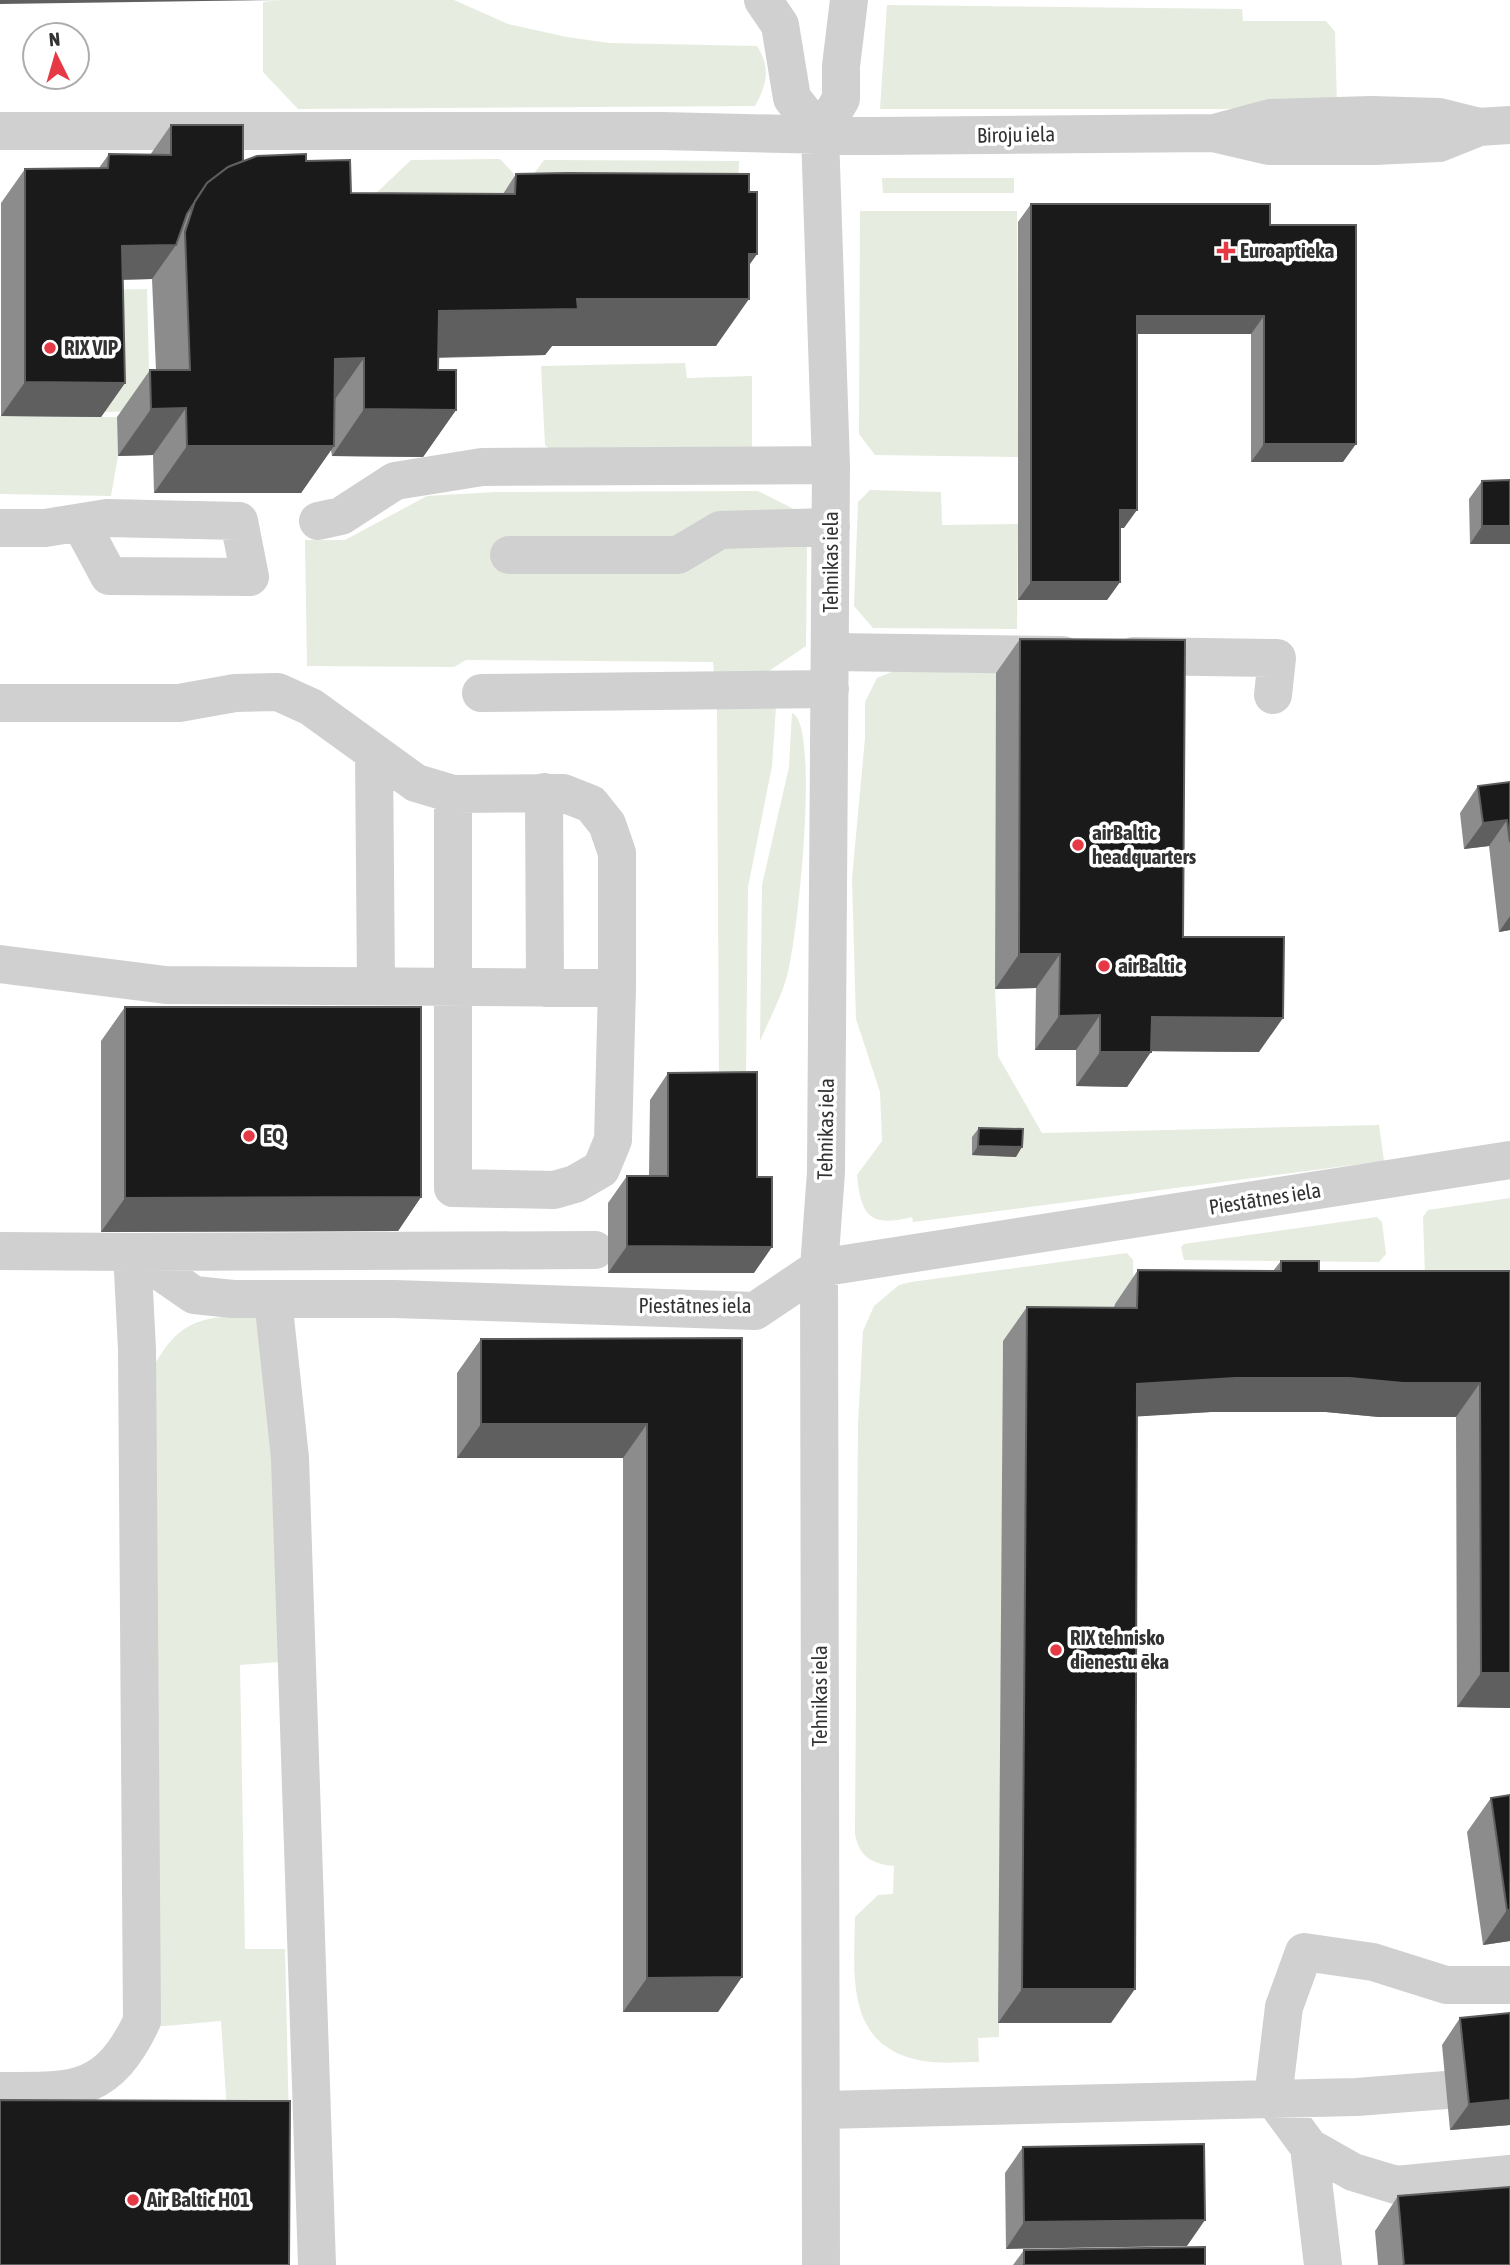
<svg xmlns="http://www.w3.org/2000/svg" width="1510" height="2265" viewBox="0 0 1510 2265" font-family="'Asap Condensed',sans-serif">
  <rect width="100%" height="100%" fill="#fff"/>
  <path fill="#e6ecdf" d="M280 0H454L508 24 567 37 609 43 757 46C771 68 767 84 755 106L298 109 263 72V2Z
    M887 5 1242 9 1243 21H1326L1335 32 1337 106 1223 109H880Z
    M500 159 514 174 513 220 350 218 411 160Z
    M544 160 739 161 737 221 533 175Z
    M882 178H1014V193H883Z
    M860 211H1017L1018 457 875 455 859 434Z
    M147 289 150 411 105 412 103 290Z
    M685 363 687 378 752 376V453L559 457 545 445 541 366Z
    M0 416 117 417 118 456 111 496 0 494Z
    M870 490 941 492 942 525 1018 524 1017 629 873 628 854 606 858 502Z
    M758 491 792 508 807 546 806 646 763 675H714L713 662 466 660 454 667 307 666 305 540H345L427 496 495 492Z
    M894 671 996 673 995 989 998 1056 1042 1133 1379 1125 1384 1161 913 1222 912 1217C869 1228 861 1215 857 1175L882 1141 880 1092 856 1019 852 879 865 738V702L877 678Z
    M717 706 776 707 772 766 748 887 746 1078 719 1091Z
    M792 713C821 724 797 944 787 976 781 998 769 1020 760 1041L762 885 789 767Z
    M1510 1198V1305L1426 1304 1423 1217 1428 1210Z
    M1377 1217 1382 1222 1386 1254 1379 1262 1184 1260 1181 1247 1184 1244Z
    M1127 1253 1133 1260 1134 1304 1113 1342H1003L999 2037 978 2038 979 2062C961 2062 941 2064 924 2061 845 2048 854 1977 855 1917L878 1895 893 1894 894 1866C871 1864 859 1856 855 1834L858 1425 863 1331 874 1306 899 1285 911 1282Z
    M261 1315 278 1469V1662L240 1665 245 1949H285L289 2126 228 2125 221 2021 154 2027V1366C182 1315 207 1317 261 1315Z"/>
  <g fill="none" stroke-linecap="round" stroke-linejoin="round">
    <path stroke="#d0d0d0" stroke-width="38" d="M763 0 780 25 792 98 820 134
      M0 131H662L873 136 1213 133 1269 146H1374L1439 143 1479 127
      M1218 132 1270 118 1371 115 1439 117 1479 127 1510 125
      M318 521 341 516 395 481 482 467 831 465
      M0 528H45L107 518 239 521 250 577 109 576 81 524
      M509 555H678L720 530 831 527
      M831 652 1063 655
      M1134 656 1277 658 1273 695
      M481 693 830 689
      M0 703H179L235 693 278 692 311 707 416 783 453 794 563 793 591 804 607 824 617 853V988L166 985 0 964
      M374 753 376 986
      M544 792 545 988
      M453 794V1188L554 1190 575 1184 601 1169 613 1140 617 988
      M0 1251 132 1252 194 1295 233 1299H394L755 1311 819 1268 1510 1160
      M273 1299 290 1458 317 2265
      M0 2091C73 2091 107 2095 142 2021L137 1349 132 1252 595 1250
      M823 2110 1357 2097 1446 2090
      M1309 2147 1353 2172 1396 2185 1510 2174
      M821 2265 819 1268 826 1172 831 465 820 134 841 99V66L849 0
      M1323 2265 1309 2147 1273 2098 1284 2007 1304 1952 1373 1962 1446 1985H1510"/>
  </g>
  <path fill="#8c8c8c" d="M171 125 243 161H306L351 193 503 194 516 174 749 192 757 254 749 265 716 346H552L545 355 438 358V370L456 410 423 457 332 456 331 450 301 493H154L153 455 118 456 117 417 150 370H156L152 279 123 280 125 383 101 417 1 416V203L25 169 99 168 109 154 150 155Z
    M1031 204 1270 225 1343 462H1251V334H1137L1124 528H1120V582L1107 600H1018V222Z
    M1510 480V544H1470L1469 499 1482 481Z
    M1020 639 1183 937 1259 1052 1151 1051 1127 1087 1076 1086V1050H1035L1036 988 995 989 996 673Z
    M1510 782V930L1499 932 1489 846 1464 849 1460 813 1478 786Z
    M125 1007 421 1197 398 1231 101 1232V1041Z
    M668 1073 754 1273H608V1203L627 1176H649L650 1100Z
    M979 1128 1016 1157 972 1155V1137Z
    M1281 1261 1319 1271H1510V1708L1457 1707 1456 1417H1379L1326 1412H1211L1137 1416 1111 2023H998L1003 1341 1027 1307 1114 1308 1115 1304 1138 1270 1273 1271Z
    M742 1338 718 2012H623V1458H457V1373L481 1339Z
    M1510 1795V1941L1483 1945 1467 1832 1491 1798Z
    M1510 2013V2125L1450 2130 1442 2045 1460 2018Z
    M1204 2144 1006 2249 1005 2173 1023 2147Z
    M1398 2196 1510 2265H1378L1375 2231Z
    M1024 2250 1205 2265H1013Z"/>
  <path fill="#5f5f5f" d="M0 0H280L0 4Z
    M176 245 152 279 98 280 122 246Z
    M749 254H757L725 299H749L716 346H552L545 355 406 358 439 311 577 299Z
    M1137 316H1264L1251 334H1124Z
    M364 358 331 405 335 359Z
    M25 382 125 383 101 417 1 416Z
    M186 408 153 455 118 456 151 409Z
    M364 409 456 410 423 457 332 456Z
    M1264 444H1356L1343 462H1251Z
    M187 446H334L301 493H154Z
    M1120 510H1137L1124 528H1107Z
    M1482 526H1510V544H1470Z
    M1031 582H1120L1107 600H1018Z
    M1507 820 1489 846 1464 849 1483 823Z
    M1510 916V930L1499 932Z
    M1019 954H1060L1036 988 995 989Z
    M1100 1015 1076 1050H1035L1059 1016Z
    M1152 1017 1283 1018 1259 1052 1128 1051Z
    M1100 1052H1151L1127 1087 1076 1086Z
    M978 1146 1022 1147 1016 1157 972 1155Z
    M421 1197 398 1231 101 1232 125 1198Z
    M627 1246 772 1247 754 1273H608Z
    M1235 1378H1350L1480 1383 1456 1417H1379L1326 1412H1211L1113 1418 1137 1384Z
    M481 1424H647L623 1458H457Z
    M1481 1673H1510V1708L1457 1707Z
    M1507 1910H1510V1941L1483 1945Z
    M742 1977 718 2012H623L647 1978Z
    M1022 1989H1135L1111 2023H998Z
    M1510 2100V2125L1450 2130 1469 2104Z
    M1205 2220 1187 2246 1006 2249 1024 2222Z"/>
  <path fill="#1a1a1a" stroke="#5f5f5f" stroke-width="2" d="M171 125H243V161L228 167 207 183 187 214 176 245 122 246 125 383 25 382V169L108 168 109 154 171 155Z
    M306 154V161L350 160 351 193 515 194 516 174 567 173 749 174V192H757V254H749V299H577L578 309 439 311 438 370H456V410L364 409V358L335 359 334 446H187L186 408 151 409 150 370H190L185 232 195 201 207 183 228 167 257 156Z
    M1031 204H1270V225H1356V444H1264V316H1137V510H1120V582H1031Z
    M1510 480V526H1482V481Z
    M1020 639 1185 640 1183 937H1284L1283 1018 1152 1017 1151 1052H1100V1015L1059 1016 1060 954H1019Z
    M1510 782V842L1507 820 1483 823 1478 786Z
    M125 1007H421V1197L125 1198Z
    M757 1072V1177H772V1247L627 1246V1176H668V1073Z
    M979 1128 1023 1129 1022 1147 978 1146Z
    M1281 1261H1319V1271H1510V1673H1481L1480 1383H1403L1350 1378H1235L1137 1384 1135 1989H1022L1027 1307 1137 1308 1138 1270 1281 1271Z
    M742 1338V1977L647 1978V1424H481V1339Z
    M1510 1795V1910H1507L1491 1798Z
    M1510 2013V2100L1469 2104 1460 2018Z
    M0 2100 290 2101 289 2265H0Z
    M1204 2144 1205 2220 1024 2222 1023 2147Z
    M1510 2187V2265H1404L1398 2196Z
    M1205 2247V2265H1024V2250Z"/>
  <g fill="#e63946" stroke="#fff" stroke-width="2.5">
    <path d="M1222.5 240.5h7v7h7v7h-7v7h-7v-7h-7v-7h7z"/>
    <circle cx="50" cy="348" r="7"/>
    <circle cx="1078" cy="845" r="7"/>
    <circle cx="1104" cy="966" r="7"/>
    <circle cx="249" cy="1136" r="7"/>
    <circle cx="1056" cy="1650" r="7"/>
    <circle cx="133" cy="2200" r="7"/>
  </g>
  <g text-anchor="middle" stroke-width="7" stroke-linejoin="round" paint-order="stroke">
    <g font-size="21" fill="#333" stroke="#fff">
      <text transform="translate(1016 135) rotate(-1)" y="7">Biroju iela</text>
      <text transform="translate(831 562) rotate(-90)" y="7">Tehnikas iela</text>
      <text transform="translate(826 1129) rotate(-89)" y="7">Tehnikas iela</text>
      <text transform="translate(1265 1199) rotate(-9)" y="7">Piestātnes iela</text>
      <text x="695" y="1313">Piestātnes iela</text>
      <text transform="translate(820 1696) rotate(-90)" y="7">Tehnikas iela</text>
    </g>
    <g font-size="21" font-weight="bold" fill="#333" stroke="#fff" text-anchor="start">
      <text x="1240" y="258">Euroaptieka</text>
      <text x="64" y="355">RIX VIP</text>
      <text x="1092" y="840">airBaltic<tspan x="1092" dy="24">headquarters</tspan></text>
      <text x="1118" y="973">airBaltic</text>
      <text x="263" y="1143">EQ</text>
      <text x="1070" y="1645">RIX tehnisko<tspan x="1070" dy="24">dienestu ēka</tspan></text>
      <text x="147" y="2207">Air Baltic H01</text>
    </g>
  </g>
  <g transform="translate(56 56) rotate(355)"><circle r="33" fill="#ffffff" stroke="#adadad" stroke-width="2"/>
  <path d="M0-5L12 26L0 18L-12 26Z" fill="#e63946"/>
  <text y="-10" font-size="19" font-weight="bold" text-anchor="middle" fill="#333333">N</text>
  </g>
</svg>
